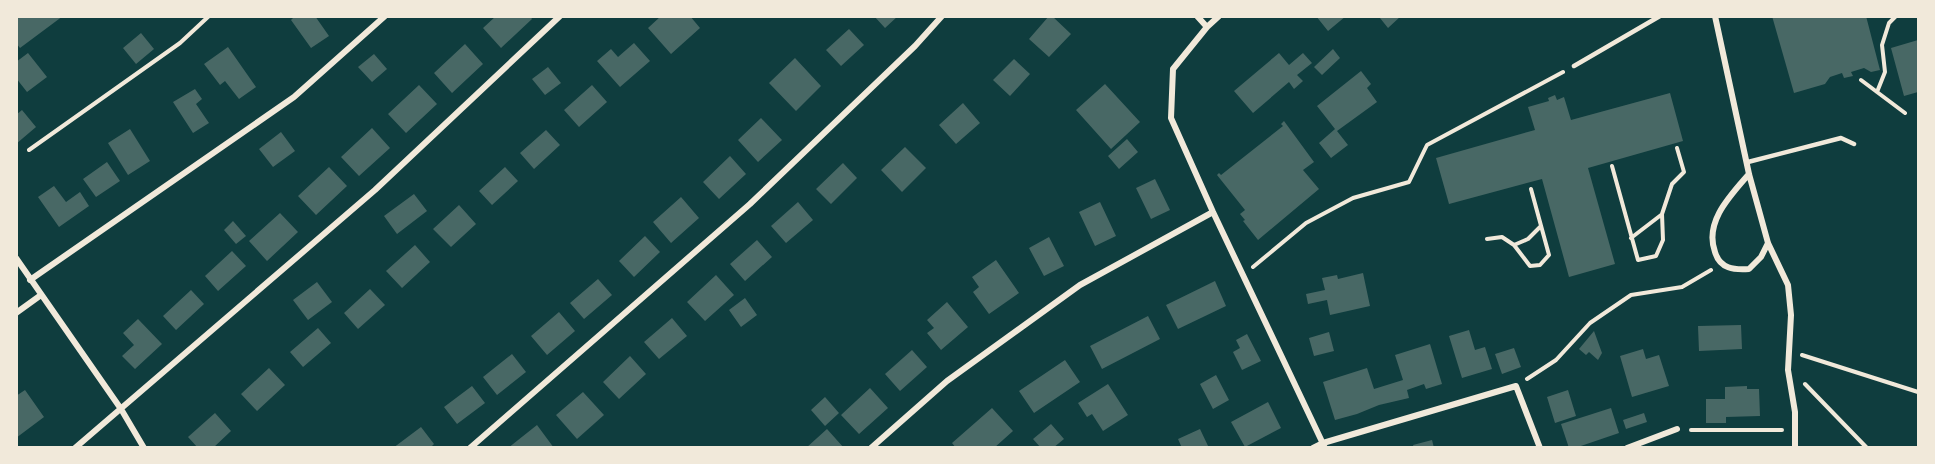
<svg xmlns="http://www.w3.org/2000/svg" width="1935" height="464" viewBox="0 0 1935 464" font-family="Raleway,sans-serif">
  <rect width="100%" height="100%" fill="#0f3d3e"/>
  <path fill="#486865" d="M16 16H63L20 48 16 43Z
    M295 16H315L329 36 311 48 291 20Z
    M496 16H530L532 19 501 48 483 28Z
    M661 16H690L700 28 671 54 648 28Z
    M874 16H898L885 28Z
    M1049 16H1052L1071 34 1049 57 1029 39Z
    M1316 16H1346L1328 31Z
    M1382 16H1401L1388 28 1380 18Z
    M1772 16H1866L1880 70 1871 72 1864 68 1851 72 1853 76 1844 78 1842 73 1830 77 1825 84 1794 93Z
    M849 29 864 45 841 66 826 50Z
    M141 33 154 49 136 64 123 48Z
    M1918 40V92L1904 96 1891 48Z
    M634 43 650 61 620 87 597 61 611 49 618 57Z
    M465 44 483 64 452 93 434 73Z
    M228 47 256 87 239 99 225 81 220 85 204 64Z
    M1333 49 1340 58 1322 75 1314 67Z
    M28 53 47 77 27 92 16 78V62Z
    M1279 53 1289 65 1303 53 1312 63 1297 75 1303 81 1294 89 1289 82 1253 113 1234 91Z
    M374 54 387 69 372 82 358 67Z
    M795 58 821 86 796 111 769 83Z
    M1014 59 1030 74 1010 96 993 80Z
    M548 67 561 83 545 95 532 79Z
    M1361 71 1371 84 1367 88 1377 102 1337 131 1348 145 1331 158 1319 143 1335 129 1317 106Z
    M1105 84 1140 122 1111 149 1076 110Z
    M419 85 437 104 406 133 388 114Z
    M592 85 607 102 579 127 564 110Z
    M195 89 202 99 196 104 209 123 193 133 173 102Z
    M1670 93 1683 141 1588 168 1615 264 1569 277 1542 179 1449 204 1436 158 1535 130 1528 107 1549 101 1548 98 1555 95 1557 100 1564 97 1571 120Z
    M963 103 980 123 956 144 939 125Z
    M22 110 36 127 16 144V115Z
    M761 118 782 140 758 162 738 140Z
    M1284 121 1314 162 1303 170 1319 189 1258 240 1243 221 1245 220 1240 214 1245 210 1217 175 1219 173 1221 175 1283 126 1281 124Z
    M372 128 390 148 359 176 341 157Z
    M130 129 150 161 128 175 108 143Z
    M546 130 560 145 534 169 520 153Z
    M281 132 295 151 273 167 259 149Z
    M1127 139 1138 152 1119 169 1108 156Z
    M905 147 926 168 902 192 881 170Z
    M730 156 746 174 719 199 703 182Z
    M107 162 120 181 96 197 83 179Z
    M843 163 857 178 831 204 816 189Z
    M329 167 347 186 316 215 298 196Z
    M505 167 518 181 492 205 479 191Z
    M1155 179 1170 210 1151 219 1136 188Z
    M54 186 66 202 80 192 89 206 59 227 38 197Z
    M414 194 427 211 397 234 384 216Z
    M681 197 699 218 671 243 653 222Z
    M798 202 813 220 786 243 771 226Z
    M1100 202 1116 236 1095 246 1079 212Z
    M459 205 476 224 451 247 433 229Z
    M280 213 298 232 267 261 249 241Z
    M233 221 246 236 236 244 224 230Z
    M645 236 660 252 634 277 619 261Z
    M1049 237 1064 266 1044 276 1029 248Z
    M757 240 772 257 745 281 730 264Z
    M415 245 430 262 402 288 386 271Z
    M232 251 246 266 218 291 205 276Z
    M996 260 1019 293 989 314 973 292 979 287 972 277Z
    M1363 273 1370 306 1330 315 1327 300 1308 304 1306 294 1325 290 1322 278 1337 275 1338 279Z
    M716 275 734 295 705 321 687 302Z
    M598 279 612 295 584 319 570 303Z
    M1215 281 1226 306 1178 329 1166 305Z
    M317 282 332 302 308 320 293 300Z
    M370 289 385 305 358 329 344 313Z
    M191 290 204 304 176 330 163 316Z
    M745 298 757 315 741 327 729 310Z
    M947 302 968 327 941 350 927 333 934 328 927 320Z
    M559 312 575 331 547 355 531 336Z
    M1148 316 1160 339 1102 369 1090 346Z
    M672 318 687 336 659 359 644 342Z
    M138 319 162 344 135 369 122 356 134 345 123 333Z
    M1741 325 1742 349 1699 351 1698 326Z
    M318 328 331 343 303 367 290 352Z
    M1469 330 1475 350 1485 347 1492 369 1462 378 1449 336Z
    M1594 331 1602 353 1598 360 1589 352 1586 355 1579 349Z
    M1329 332 1334 351 1314 356 1309 338Z
    M1247 334 1261 361 1242 370 1233 352 1240 348 1236 340Z
    M1430 344 1442 384 1426 389 1424 384 1407 390 1409 398 1379 405 1357 414 1335 420 1323 382 1367 368 1374 389 1403 380 1395 355Z
    M1514 348 1521 367 1502 374 1495 354Z
    M1643 349 1646 359 1659 355 1669 386 1632 397 1620 356Z
    M912 350 927 367 900 391 885 374Z
    M512 354 526 372 497 395 483 377Z
    M630 356 646 374 619 399 603 382Z
    M1065 360 1080 382 1034 413 1019 391Z
    M269 368 285 385 257 411 241 394Z
    M1216 375 1229 400 1213 409 1200 384Z
    M1108 384 1128 415 1103 431 1092 414 1087 417 1078 403Z
    M472 386 485 403 457 424 444 407Z
    M1747 386V389H1759L1760 416 1726 417V423H1706V399H1725V387Z
    M870 388 888 408 859 434 841 415Z
    M25 390 44 417 16 438V396Z
    M1568 390 1576 416 1555 423 1547 397Z
    M583 392 604 415 577 439 556 415Z
    M825 397 839 413 825 426 811 410Z
    M1268 402 1281 428 1245 447 1231 422Z
    M992 408 1013 431 994 448H956L952 443Z
    M1611 408 1619 433 1575 448H1569L1561 424Z
    M215 413 231 431 213 448H198L188 437Z
    M1644 413 1647 422 1626 429 1623 420Z
    M1051 424 1064 439 1053 448H1041L1033 439Z
    M537 425 554 448H508Z
    M421 427 434 444 430 448H393Z
    M827 429 844 448H806Z
    M1200 429 1209 448H1182L1178 439Z
    M1432 440 1434 448H1414L1413 445Z"/>
  <g fill="none" stroke-linecap="round" stroke-linejoin="round">
    <path stroke="#f1e9da" stroke-width="4" d="M1861 80 1905 113
      M1877 92 1885 72 1882 45 1889 23 1896 16
      M29 150 180 43 209 16
      M1612 166 1638 260 1656 256 1663 240 1662 214 1672 184 1684 172 1677 148
      M1631 238 1661 215
      M1487 239 1502 237 1514 245 1530 266 1540 265 1549 255 1531 189
      M1514 245 1528 239 1541 226
      M1253 267 1306 223 1353 198 1409 182 1427 145 1563 72
      M1802 355 1918 392
      M1527 379 1556 360 1590 323 1631 295 1682 287 1711 270
      M1805 384 1867 448
      M1691 430H1782"/>
    <path stroke="#f1e9da" stroke-width="4.5" d="M1574 66 1660 16
      M1748 162 1841 138 1854 144"/>
    <path stroke="#f1e9da" stroke-width="6" d="M1197 16 1207 27
      M1219 16 1207 27 1173 69 1171 118 1213 212 1325 448
      M1715 16 1749 174 1768 243 1788 285 1791 315 1788 370 1795 412V448
      M1749 174C1730 196 1704 222 1715 252 1720 269 1734 270 1749 269L1761 257 1768 243
      M16 258 121 409 144 448
      M30 280 294 97 385 16
      M16 313 41 295
      M75 448 375 190 560 16
      M470 448 750 204 915 46 942 16
      M871 448 947 381 1080 285 1213 212
      M1313 448 1323 443 1516 386 1540 448
      M1627 448 1677 429"/>
  </g>
  <rect width="1935" height="464" fill="none" stroke="#f1e9da" stroke-width="36"/>
</svg>
